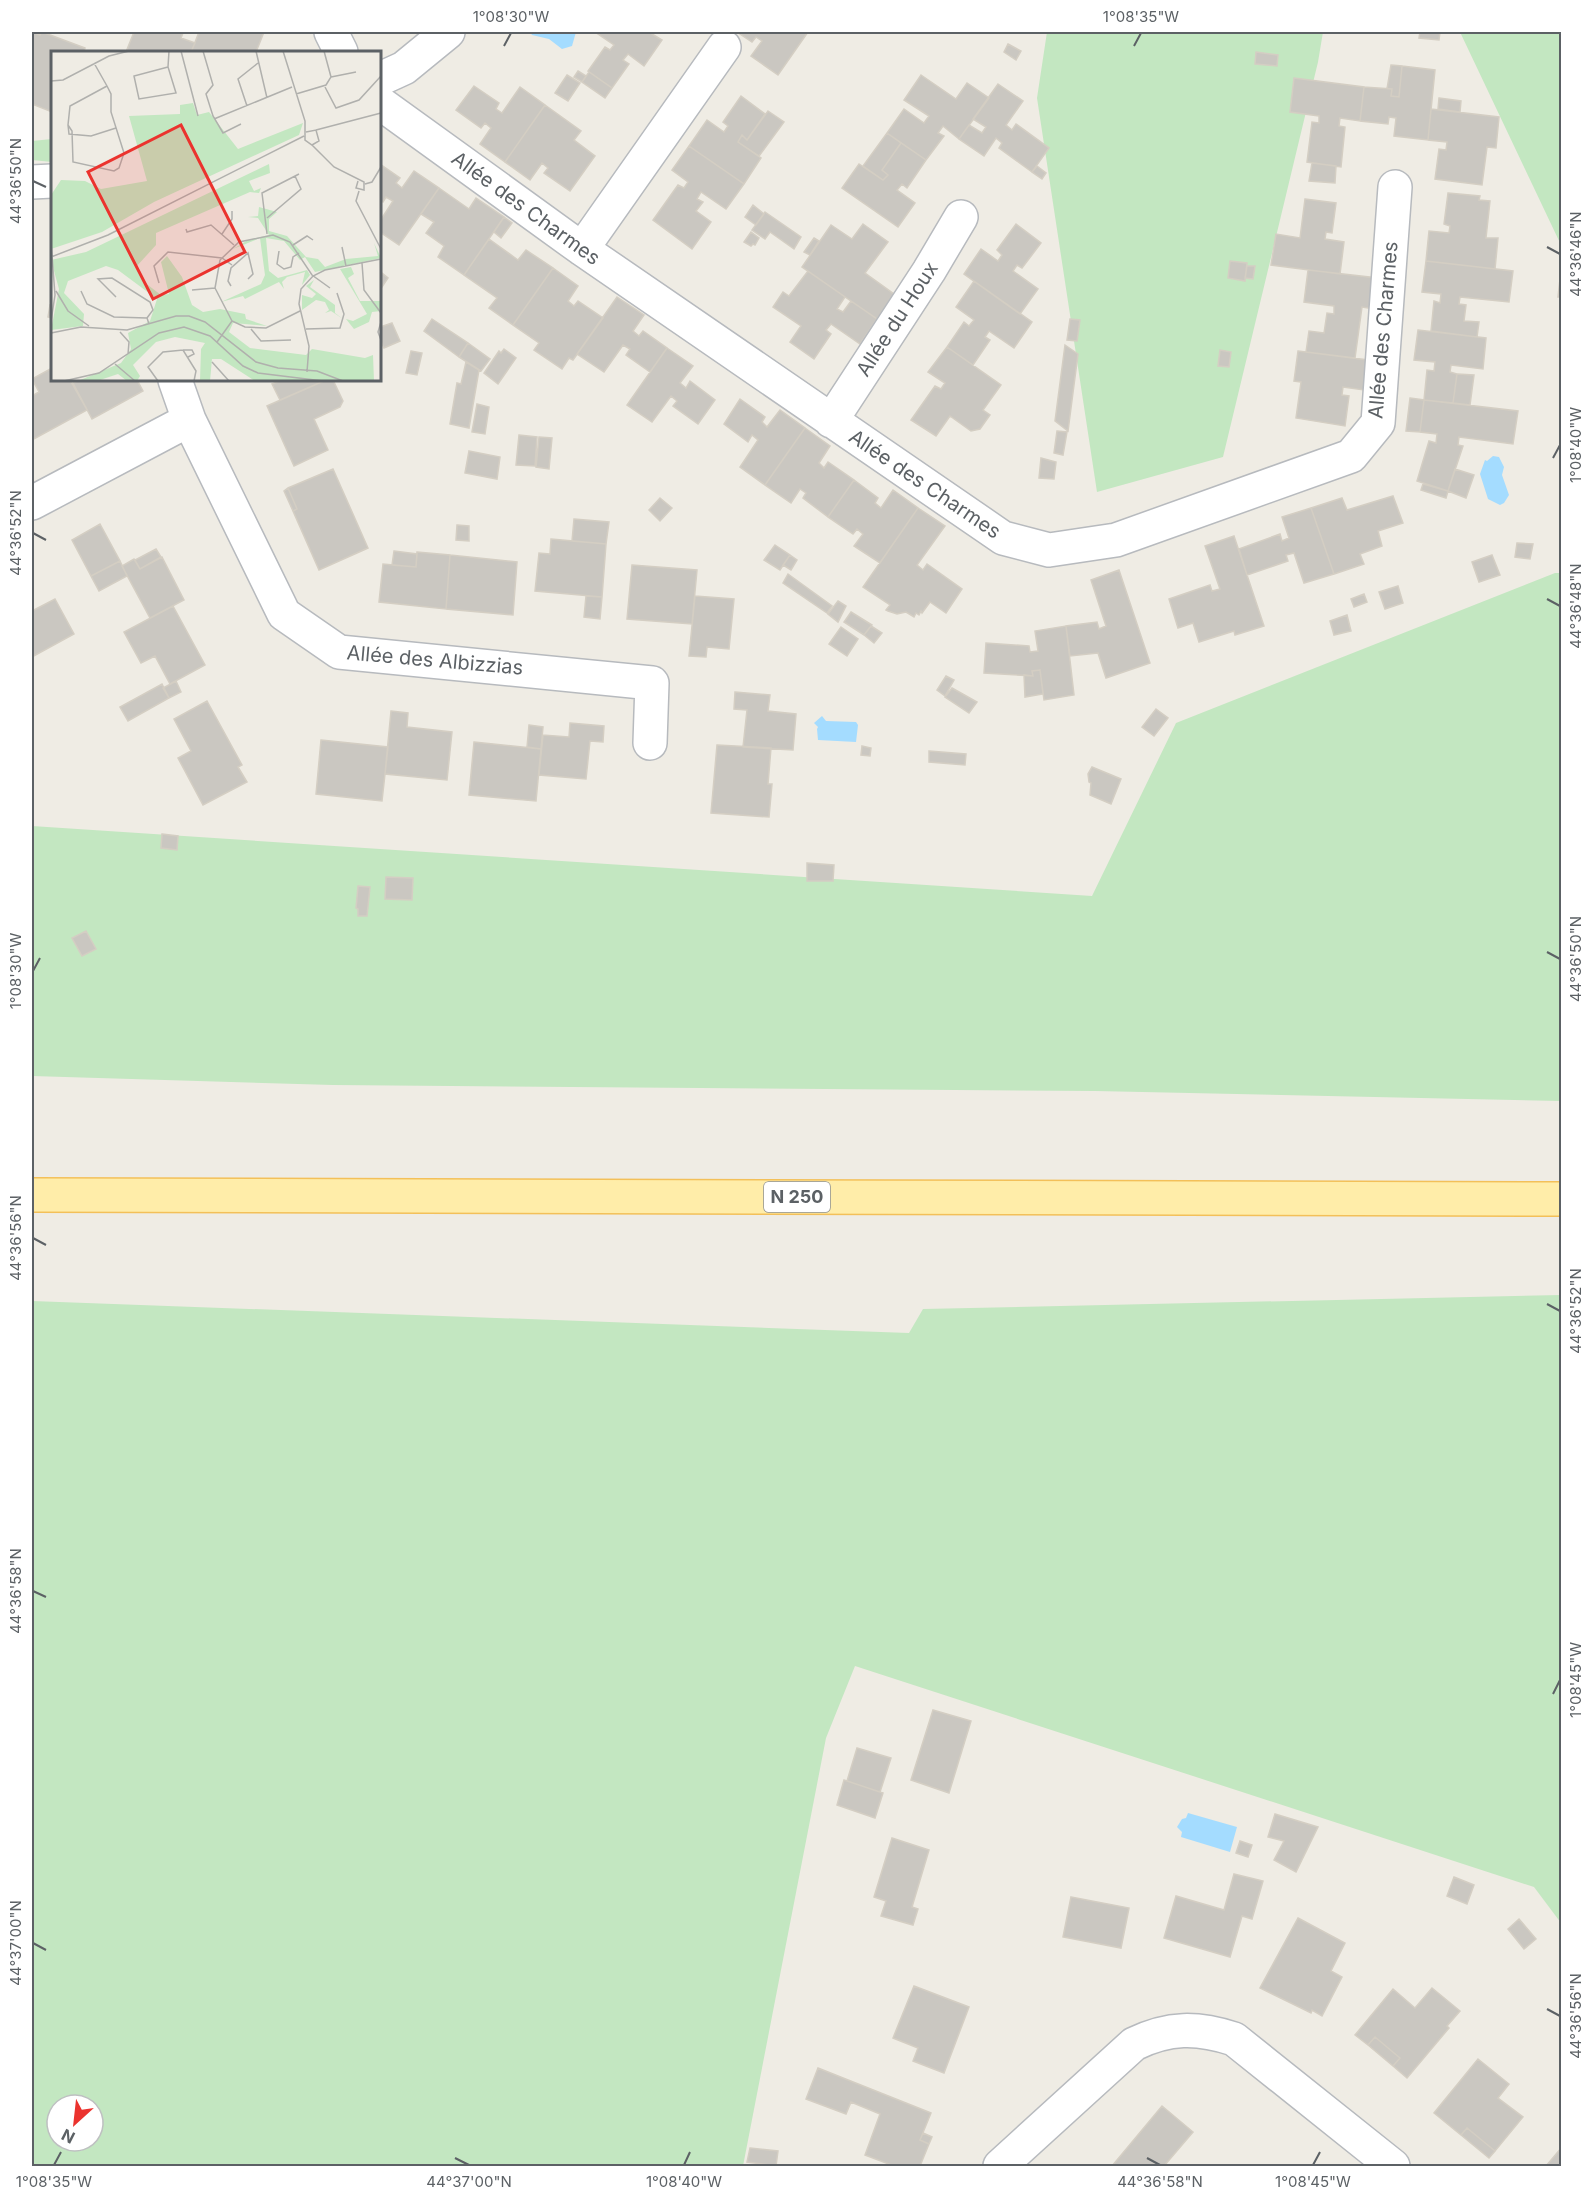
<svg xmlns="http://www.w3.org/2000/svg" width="1593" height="2198" viewBox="0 0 1593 2198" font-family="Inter,sans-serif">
  <rect width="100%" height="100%" fill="#efece4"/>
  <path fill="#c3e7c1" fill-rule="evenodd" d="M1047 32H1323L1318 62 1223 457 1097 492 1037 98Z
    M1460 32H1561V245Z
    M52 139V162L32 160V141Z
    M1555 573H1561V1101L1095 1091 333 1085 32 1076V826L1092 896 1176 723Z
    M1561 1295V1923L1534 1887 855 1666 826 1738 743 2166H32V1301L909 1333 923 1309ZM57 2105H93V2141H57Z"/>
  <path fill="#a4dcff" d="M530 32H576L572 46 562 49 549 39 532 35Z
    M1493 456 1499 457 1504 467 1502 475 1509 495 1504 503 1500 505 1488 499 1480 474 1485 460 1487 461Z
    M822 716 826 721 856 722 858 725 856 742 818 740 817 729 818 727 814 723Z
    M1188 1813 1237 1827 1230 1852 1181 1837 1182 1832 1177 1827 1182 1819 1186 1818Z"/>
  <path fill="#cac7c1" stroke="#d4cec3" stroke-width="1.5" d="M32 32 40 35 42 32 85 48 84 52H52V112L32 104Z
    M134 32H180L183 33 181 38 195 43 191 52H126Z
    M199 32H264L256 52H198L192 50Z
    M595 32H649L662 40 644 66 628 54 623 60 629 64 612 88 588 71 605 47 610 50 614 45Z
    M737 32H808L778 75 751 56 762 41 756 37 752 42Z
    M1420 32H1440L1439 40 1419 38Z
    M1008 44 1021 51 1016 60 1004 52Z
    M1256 52 1278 55 1277 66 1255 64Z
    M1391 65 1402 66 1399 97 1391 96 1392 89H1387Z
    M1402 66 1435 70 1428 140 1394 136 1396 118 1389 117 1388 124 1360 121 1364 87 1392 89 1391 96 1399 97Z
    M578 71 586 76 582 82 574 77Z
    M589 72 612 88 605 98 582 82Z
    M567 75 580 83 568 101 555 93Z
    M921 75 956 99 967 83 989 98 959 139 943 126 938 133 944 136 926 160 887 133 904 109 924 123 929 116 904 100Z
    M1294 78 1364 87 1360 121 1340 118 1339 126 1345 127 1341 167 1307 162 1312 122 1319 123V116L1290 112Z
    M998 84 1023 101 1006 125 1012 130 1016 124 1049 148 1032 172 999 148 1002 143 996 138 984 156 959 139 969 125 982 133 986 127 973 119Z
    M474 86 499 103 496 109 502 113 520 87 545 105 505 162 480 144 491 128 485 123 481 128 456 110Z
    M741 96 765 114 747 140 742 135 738 142 761 158 744 184 689 146 707 120 724 132 728 126 723 122Z
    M1439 98 1461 101 1460 112 1438 109Z
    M545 105 581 131 574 140 595 156 570 191 544 173 548 168 542 163 530 180 505 162Z
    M1431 109 1499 117 1496 148 1487 147 1482 185 1435 179 1439 149 1446 150 1447 142 1428 140Z
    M768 111 784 122 759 156 738 142 742 135 747 140Z
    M887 133 901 143 882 170 888 175 883 180 863 166Z
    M901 143 926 160 907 188 902 184 897 190 915 203 898 227 842 188 859 164 883 180 888 175 882 170Z
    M689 146 744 184 726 209 701 192 697 199 703 202 696 211 711 222 692 249 653 220 678 185 684 188 688 182 672 170Z
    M1312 163 1336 166 1335 183 1309 181Z
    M380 164 400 178 396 183 402 188 414 171 439 188 399 245 380 232V221L393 201 386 197 383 202 380 200Z
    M1037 166 1046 173 1042 179 1032 172Z
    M439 188 469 209 476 198 504 217 464 275 438 257 444 246 426 233 434 222 421 214Z
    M1448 193 1480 196 1479 200 1490 201 1486 238H1498L1495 269 1426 261 1429 231 1449 233 1450 226 1444 224Z
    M1305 199 1336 203 1332 233 1326 232 1325 239 1344 242 1340 274 1271 265 1276 234 1300 238Z
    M753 205 764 214 756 225 745 217Z
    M765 212 801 237 794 249 770 232 765 239 752 230Z
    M504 217 512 223 501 238 494 232Z
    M863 224 888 242 865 273 894 294 877 319 802 267 831 225 852 239Z
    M1016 224 1041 243 1022 268 1017 265 1013 271 1038 289 1020 314 964 274 981 249 998 261 1002 255 997 250Z
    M751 232 759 238 755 245 753 244 751 246 744 242Z
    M814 238 819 241 810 255 804 252Z
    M489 239 518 260 526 250 553 268 513 325 489 308 497 298 464 275Z
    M1230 261 1247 263 1245 281 1228 278Z
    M1426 261 1513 271 1509 302 1460 297 1459 304 1466 305 1464 321 1479 322 1477 337 1431 331 1434 301 1440 303 1441 294 1422 292Z
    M1247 266H1255L1253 279 1245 278Z
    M553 268 578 286 568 301 574 306 578 301 603 318 573 360 569 358 562 369 534 350 539 343 513 325Z
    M1308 270 1378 278 1374 309 1362 307 1355 358 1306 352 1309 331 1324 333 1327 313 1334 314V306L1304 302Z
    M808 271 845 297 837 309 843 312 851 301 877 319 860 344 831 324 826 330 831 334 814 359 790 342 801 326 773 307 783 292 789 296Z
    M382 273 388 278 380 290V276Z
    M1560 279 1562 297H1558Z
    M974 281 1032 322 1014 348 989 331 985 337 990 340 973 365 947 347 964 322 969 326 974 320 956 307Z
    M617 297 644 315 633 331 639 336 643 331 667 348 650 372 626 355 630 349 623 345 604 372 577 354Z
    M50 305 52 306V318L48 317Z
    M432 319 468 343 459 357 424 331Z
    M1070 319 1080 320 1077 341 1067 340Z
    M392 323 400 341 384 348 380 339V327Z
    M1418 330 1486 338 1483 369 1451 365 1450 372 1457 374 1453 403 1424 400 1427 370 1434 371 1435 362 1414 360Z
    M468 343 490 359 481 371 459 357Z
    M1065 345 1078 354 1068 431 1055 421Z
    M947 347 1001 385 983 410 990 415 980 429 971 431 950 416 936 436 911 420 935 386 941 389 945 383 928 372Z
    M667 348 693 366 680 383 686 388 690 381 715 400 698 424 673 406 677 401 671 396 652 422 627 405Z
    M504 349 516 358 498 384 484 373 499 351 501 353Z
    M1220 350 1231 352 1229 367 1218 366Z
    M411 351 422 353 417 375 406 373Z
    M1298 351 1368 360 1364 390 1343 387 1342 395 1349 396 1345 426 1296 418 1301 382 1294 381Z
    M466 362 479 370 469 428 450 424 457 383 461 384Z
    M52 368V380H70L87 410 32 440V396L39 392 32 379Z
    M1457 374 1474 375 1470 405 1453 403Z
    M80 380H137L143 391 92 419 73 383Z
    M282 380H326L280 400 272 384Z
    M326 380H333L343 401 340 407 314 419 328 450 294 466 267 406Z
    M1410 398 1424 400 1420 432 1406 431Z
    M740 399 765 417 762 422 767 427 780 410 805 428 765 485 740 467 758 440 752 435 748 442 724 424Z
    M1424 400 1518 411 1513 444 1459 437 1458 445 1463 446 1448 491 1417 481 1429 441 1436 443 1437 434 1420 432Z
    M477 404 489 407 485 434 472 432Z
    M805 428 830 446 819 463 824 468 828 462 854 480 828 517 803 498 806 493 800 489 791 503 765 485Z
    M1057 431 1067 432 1063 455 1054 453Z
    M519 435 537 437 535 466 516 465Z
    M539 437 552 438 549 469 536 467Z
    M469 451 500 457 497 479 465 473Z
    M1041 458 1056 462 1054 479 1039 478Z
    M333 469 368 548 319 570 293 511 297 509 288 488Z
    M1455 469 1474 475 1466 498 1448 491Z
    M854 480 878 498 875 503 881 508 893 490 918 508 880 563 854 546 863 534 857 529 853 534 828 517Z
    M1423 484 1448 491 1446 498 1421 490Z
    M288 488 297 509 293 511 284 491Z
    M1393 496 1403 523 1378 531 1382 546 1360 554 1364 564 1334 574 1311 508 1342 498 1347 510Z
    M660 498 672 508 660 521 649 510Z
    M918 508 945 526 917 565 923 570 927 564 962 589 946 613 930 602 922 613 921 611 919 615 916 613 914 617 906 612 897 614 888 611 886 610 890 605 863 587Z
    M1311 508 1334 574 1304 583 1294 553 1286 555 1288 561 1247 575 1239 549 1280 534 1282 541 1289 538 1282 517Z
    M574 519 609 522 606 544 572 541Z
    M100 524 120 561 91 576 72 540Z
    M457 525 469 526V541L456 540Z
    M1234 536 1264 626 1235 635 1234 631 1199 642 1193 623 1178 628 1169 599 1210 585 1212 591 1220 589 1205 546Z
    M551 539 606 544 602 597 535 591 539 553 550 554Z
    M1517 543 1533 544 1530 559 1515 557Z
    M775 545 790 555 780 570 764 560Z
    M156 549 161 557 140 569 135 560Z
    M394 551 417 554 416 567 392 565Z
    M417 552 450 555 446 609 379 602 383 564 416 567Z
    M450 555 517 562 513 615 446 609Z
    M790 555 797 560 791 570 783 565Z
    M1492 555 1500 575 1479 582 1472 562Z
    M162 557 184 600 150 618 122 566 134 559 140 569Z
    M120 561 127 576 99 591 91 576Z
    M632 565 697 570 692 624 627 619Z
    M1119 570 1150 663 1106 678 1098 653 1070 656 1066 626 1097 622 1099 629 1106 626 1091 580Z
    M788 574 832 606 827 613 783 583Z
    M1398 586 1403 603 1385 609 1379 592Z
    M1364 594 1367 602 1354 607 1351 599Z
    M586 596 602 597 600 619 584 617Z
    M695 596 734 599 729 649 707 647 706 657 689 656Z
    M55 599 74 634 32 657V611Z
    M838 601 846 606 838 622 828 614Z
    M173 606 205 665 170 684 155 656 141 663 124 632Z
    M851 612 872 625 864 635 844 622Z
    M1347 615 1351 631 1334 635 1330 621Z
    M871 626 882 633 874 643 864 635Z
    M1066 626 1074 695 1044 700 1040 670 1032 671 1033 676 984 673 986 643 1029 646 1030 652 1038 651 1035 631Z
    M841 627 858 639 847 656 829 644Z
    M1040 670 1043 694 1025 697 1024 675 1033 676 1032 671Z
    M946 676 954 680 945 696 937 690Z
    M176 681 181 692 169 698 163 688Z
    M162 684 169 698 128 721 120 707Z
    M952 688 977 702 969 713 945 697Z
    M735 692 770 695 768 711 796 714 793 750 743 747 747 710 734 709Z
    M207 701 242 765 238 767 247 782 203 805 178 758 191 751 174 719Z
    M1156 709 1168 718 1154 736 1142 727Z
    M391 711 408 713 407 727 452 732 447 780 385 774Z
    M570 723 604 726 603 742 590 741 586 779 539 775 543 735 569 737Z
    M529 725 543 727 541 749 527 747Z
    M321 740 388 747 382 801 316 794Z
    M474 742 541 749 536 801 469 795Z
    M717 745 771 748 768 784H772L769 817 711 813Z
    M862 746 871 748 870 756 861 755Z
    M929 751 966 754 965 765 929 762Z
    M1092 767 1121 779 1111 804 1090 795 1091 783 1089 782 1088 774Z
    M162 834 178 836 177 850 161 848Z
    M807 863 834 865 833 881H807Z
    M386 877 413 878 412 900 385 899Z
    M358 886 370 887 367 916H358V909L356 908Z
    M86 931 96 949 82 956 72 938Z
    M933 1710 971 1721 949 1793 911 1780Z
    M857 1748 891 1758 880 1792 847 1781Z
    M844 1780 883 1793 875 1818 837 1805Z
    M1275 1814 1318 1827 1296 1872 1274 1860 1284 1841 1268 1837Z
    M892 1838 929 1850 912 1907 918 1909 913 1925 881 1916 886 1901 874 1897Z
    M1240 1841 1252 1845 1248 1857 1236 1853Z
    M1234 1874 1263 1881 1252 1919 1242 1916 1230 1957 1164 1938 1176 1896 1224 1910Z
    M1454 1877 1474 1885 1467 1904 1447 1896Z
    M1071 1897 1129 1908 1121 1948 1063 1937Z
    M1298 1918 1345 1943 1331 1971 1342 1977 1322 2016 1312 2010 1311 2013 1260 1988Z
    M1519 1919 1536 1939 1524 1949 1508 1929Z
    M914 1986 969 2007 944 2073 913 2061 918 2048 893 2038Z
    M1432 1988 1460 2011 1447 2026 1449 2028 1407 2078 1393 2066 1400 2058 1375 2037 1368 2045 1355 2035 1393 1989 1415 2008Z
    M1375 2037 1400 2058 1393 2066 1368 2045Z
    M1478 2059 1509 2084 1498 2098 1523 2117 1495 2151 1467 2128 1461 2135 1434 2113Z
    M818 2068 931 2113 920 2140 929 2144 920 2166H894L865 2155 880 2114 851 2102 846 2114 806 2099Z
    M1162 2106 1193 2132 1164 2166H1112Z
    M1467 2128 1495 2151 1489 2158 1461 2135Z
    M923 2133 932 2137 929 2144 920 2140Z
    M1562 2147V2166H1546Z
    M750 2148 778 2151 776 2166 747 2162Z"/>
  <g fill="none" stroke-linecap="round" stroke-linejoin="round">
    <defs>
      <path id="street" d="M331 32 341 52
        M380 79 404 68 448 32
        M380 103 582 249 1003 538 1049 550 1116 540 1351 456 1378 423 1395 187
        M32 182 52 181
        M582 249 724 47
        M175 380 189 420 284 614 339 652 652 683 650 743
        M831 421 929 271 961 217
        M32 503 189 420
        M1000 2166 1134 2044C1169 2027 1197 2027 1234 2039L1393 2166"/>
      <path id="primary" d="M32 1195 1562 1199"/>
    </defs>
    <use href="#street" stroke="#b7babe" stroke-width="36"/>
    <use href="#primary" stroke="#f3c059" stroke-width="36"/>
    <use href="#street" stroke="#fff" stroke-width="33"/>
    <use href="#primary" stroke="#ffeda9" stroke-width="33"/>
  </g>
  <path fill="none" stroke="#5c6165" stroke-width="2" d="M504 46 511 33M1134 46 1141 33M33 181 46 187M1547 247 1560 254M1553 458 1560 445M33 533 46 540M1547 599 1560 606M1547 952 1560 959M33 971 40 958M33 1238 46 1245M1547 1304 1560 1311M33 1591 46 1597M1553 1694 1560 1680M33 1943 46 1950M1547 2009 1560 2016M455 2158 469 2165M1147 2158 1160 2165M54 2165 61 2152M684 2165 690 2152M1313 2165 1320 2152"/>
  <g text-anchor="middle" stroke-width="5" stroke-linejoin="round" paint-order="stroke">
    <rect fill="#fff" stroke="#8d9093" stroke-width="1.5" x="764" y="1182" width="66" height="30" rx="4.5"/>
    <g font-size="18" font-weight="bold" fill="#5c6165">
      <text x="797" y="1203">N 250</text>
    </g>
    <g font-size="20" fill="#5c6165" stroke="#fff">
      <text transform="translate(526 208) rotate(36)" y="7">Allée des Charmes</text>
      <text transform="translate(897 319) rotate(-57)" y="7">Allée du Houx</text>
      <text transform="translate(1383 330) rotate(-85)" y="7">Allée des Charmes</text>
      <text transform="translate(925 484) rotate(34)" y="7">Allée des Charmes</text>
      <text transform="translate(435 660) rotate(5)" y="7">Allée des Albizzias</text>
    </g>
  </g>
  <g transform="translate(51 51)">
    <rect width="330" height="330" fill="#efece4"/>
    <path d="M142 52 146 64 158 61 187 98 252 72 248 84 103 151 51 181 0 198V144L10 129 34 130 50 138 96 130 78 65 129 63V54ZM218 113 219 122 198 130 203 140 210 137 208 142 199 141 105 182V194L85 216 93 231 110 244 118 243 110 211 116 205 131 226 141 254 152 261 169 258 194 263 195 268 216 275 182 272 178 281 199 297 255 304 261 298 314 307 322 304 323 330H204L170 308H161L159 330H149L150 298 154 292 124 286 105 291 82 314 89 325 86 330H76L67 323 46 330H27L70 312 80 298 77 282 99 270 106 248 67 219 55 215 17 230 13 242 33 263 32 275 0 279 8 238 0 209 35 201ZM208 156 226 161 218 168V180L236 185 255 206 267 208 274 216 295 208 327 205 323 192 330 207 264 221 254 206 249 209 233 190 215 187 218 220 227 227 256 219 259 224 251 234 254 221 236 226 231 231 233 238 228 231 194 248 192 245 170 251 210 233 214 224 209 187 182 198 197 189 218 184 207 167 197 166 207 165ZM300 216 303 223 297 227 309 250H330V260L321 261 318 271 303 278 295 268 302 270 316 263 289 218ZM263 229 259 236 284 254V262L292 268 280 260 274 262 278 259 274 251 265 249 251 259V244L261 247 265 243 255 235Z" fill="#c3e7c1"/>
    <path fill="none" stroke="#b0b0ad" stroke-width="1.5" d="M130 0 147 65M152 0 162 34 155 43 162 65 172 82 190 73M205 0 216 47M232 0 254 70V89L261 94 268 90 265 79 255 81M43 12 56 35 60 43V61L73 102 68 117 63 120 22 111 21 80 17 74 19 55 56 35M117 16 83 25 88 48 125 42 117 16 118 0M280 26 305 21M0 30 12 29 58 5 78 0M274 36 285 57 308 49 330 25M245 43 275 34 280 26 273 0M196 55 187 28 207 12M163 68 241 36M17 74 18 83 40 85 65 77M265 79 330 62M261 94 283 116 313 131V139L305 137 307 130M314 133 321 131 330 116M308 140 305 150 330 198M216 167 250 138 244 125M135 178 136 181 160 174 183 194M171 183 181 168V160M216 183 211 142 248 123M0 192 4 244 0 270M242 194 256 185 262 189M291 196 295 215M228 200 226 213 233 218 240 216 242 206 248 202M0 206 57 184 253 85M311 212 313 239 330 262M108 232 103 215 117 201 171 207 181 214M180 235 177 230 180 217 197 202 202 223 197 228M141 239 164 237M5 240 17 260 38 275M30 240 36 253 63 266 96 267M65 246 47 228 61 227 99 251 102 259 96 267 98 273M249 260 215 277 194 276 181 270 164 237 169 209 188 191 222 184 239 191 261 224 279 237M330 271 327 281 330 289M200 278 210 290 240 289M255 278 289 277 293 263 286 242M69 281 78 291 77 303M0 282 30 276 76 279 125 265H138L154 271 205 311 227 317 266 320 292 330M166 291 181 270M132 299H141L143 303 137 306M161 311 178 330M64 313 84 330M256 321 258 295 248 253 250 238 262 225 274 219 330 208M13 330 48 322 108 282 133 276 159 285 192 315 207 322 272 330M107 330 97 316 112 301 132 299 145 320 143 330"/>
    <path fill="#eb332e" fill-opacity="0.15" stroke="#eb332e" stroke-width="3" d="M130 74 194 201 102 248 37 121Z"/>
    <rect width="330" height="330" fill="none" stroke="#5c6165" stroke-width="3"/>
  </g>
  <rect width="1593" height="2198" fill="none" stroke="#ffffff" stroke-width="66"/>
  <g transform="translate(75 2123) rotate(207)"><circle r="28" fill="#ffffff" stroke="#bec0c1" stroke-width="1.5"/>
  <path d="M0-4.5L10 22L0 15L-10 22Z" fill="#eb332e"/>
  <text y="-9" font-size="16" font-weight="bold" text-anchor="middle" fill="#5c6165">N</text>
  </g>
  <rect x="33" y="33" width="1527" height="2132" fill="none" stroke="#5c6165" stroke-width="2"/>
  <g font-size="15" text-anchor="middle" fill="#5c6165">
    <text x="511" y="22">1°08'30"W</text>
    <text x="1141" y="22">1°08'35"W</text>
    <text transform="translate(16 181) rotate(-90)" y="5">44°36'50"N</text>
    <text transform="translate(1576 254) rotate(-90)" y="5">44°36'46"N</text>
    <text transform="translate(1576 445) rotate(-90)" y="5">1°08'40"W</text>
    <text transform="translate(16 533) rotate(-90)" y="5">44°36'52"N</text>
    <text transform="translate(1576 606) rotate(-90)" y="5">44°36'48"N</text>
    <text transform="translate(1576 959) rotate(-90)" y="5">44°36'50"N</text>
    <text transform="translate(16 971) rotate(-90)" y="5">1°08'30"W</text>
    <text transform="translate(16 1238) rotate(-90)" y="5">44°36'56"N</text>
    <text transform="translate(1576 1311) rotate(-90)" y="5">44°36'52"N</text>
    <text transform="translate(16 1591) rotate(-90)" y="5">44°36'58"N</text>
    <text transform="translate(1576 1680) rotate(-90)" y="5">1°08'45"W</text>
    <text transform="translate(16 1943) rotate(-90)" y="5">44°37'00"N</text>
    <text transform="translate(1576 2016) rotate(-90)" y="5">44°36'56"N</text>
    <text x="54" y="2187">1°08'35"W</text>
    <text x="469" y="2187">44°37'00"N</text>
    <text x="684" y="2187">1°08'40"W</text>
    <text x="1160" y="2187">44°36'58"N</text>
    <text x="1313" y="2187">1°08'45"W</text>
  </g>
</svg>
